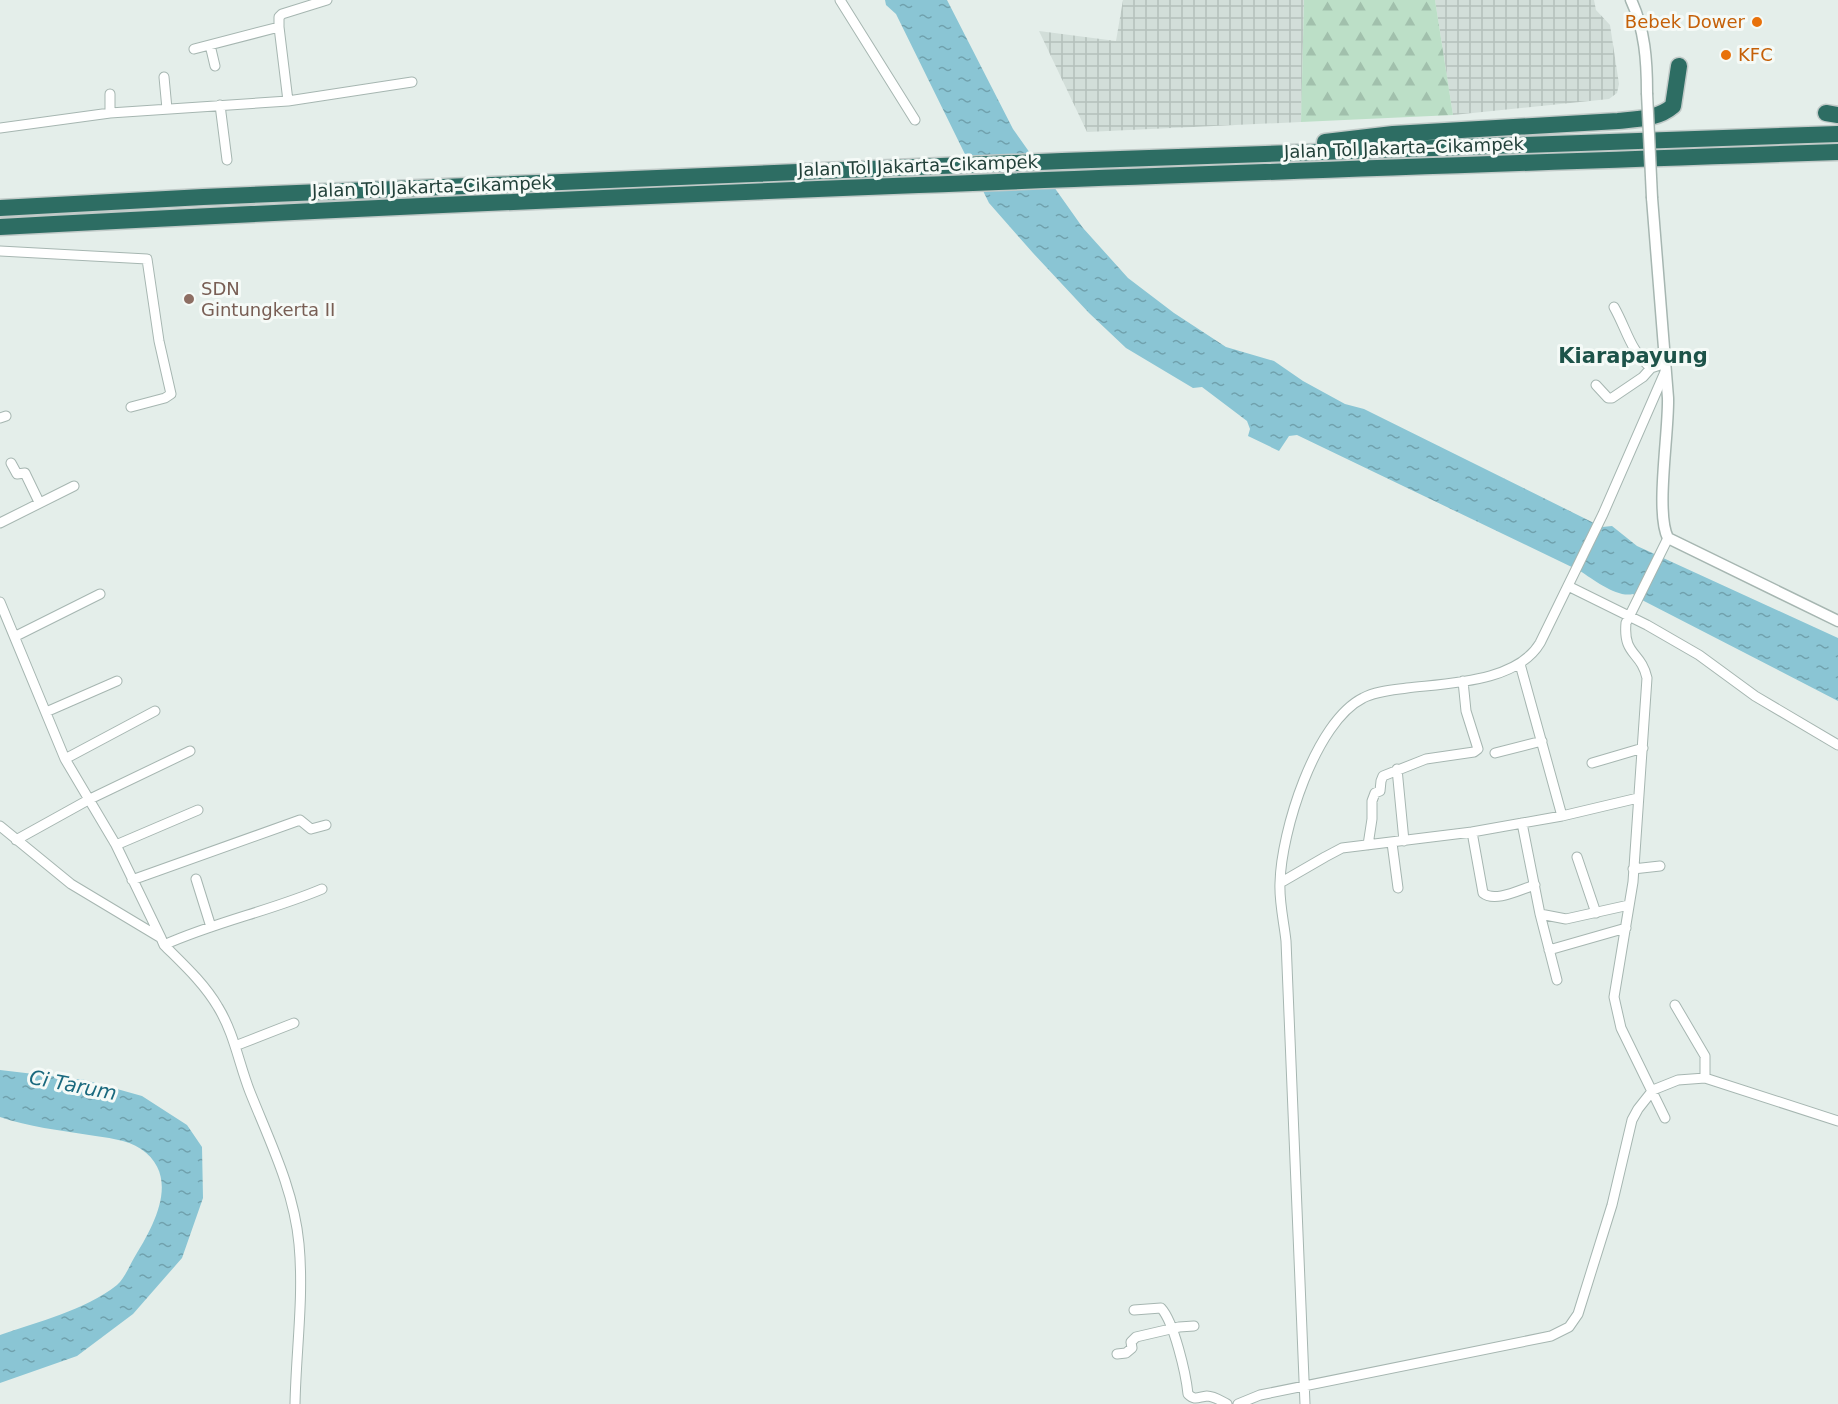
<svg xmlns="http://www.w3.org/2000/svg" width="1838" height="1404" viewBox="0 0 1838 1404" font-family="'DejaVu Sans',sans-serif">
  <defs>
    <pattern id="industrial-grid" width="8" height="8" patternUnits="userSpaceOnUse" patternTransform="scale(1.5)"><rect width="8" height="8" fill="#d2ded9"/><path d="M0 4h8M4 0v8" fill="none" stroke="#b4c0bb"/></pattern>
    <pattern id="forest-firs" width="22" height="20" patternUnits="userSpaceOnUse" patternTransform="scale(1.5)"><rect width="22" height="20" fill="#bcdfc7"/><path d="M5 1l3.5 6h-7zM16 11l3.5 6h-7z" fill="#a1c0ac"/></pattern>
    <pattern id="water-ripples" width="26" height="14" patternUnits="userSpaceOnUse" patternTransform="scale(1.5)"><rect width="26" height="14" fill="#8ac5d4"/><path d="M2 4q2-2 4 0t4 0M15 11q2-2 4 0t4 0" fill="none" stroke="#70a1ad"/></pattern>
  </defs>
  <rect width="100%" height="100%" fill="#e4eeea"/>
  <path fill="url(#industrial-grid)" d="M1123 0H1304L1301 122 1087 132 1039 31 1116 41Z
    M1435 0H1594L1596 10 1610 25 1619 84 1617 93 1609 99 1453 115Z"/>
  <path fill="url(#forest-firs)" d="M1304 0H1435L1453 115 1301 122Z"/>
  <path fill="url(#water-ripples)" d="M885 0H947L1013 129 1083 228 1128 278 1174 313 1226 347 1274 361 1303 381 1345 404 1364 409 1602 527 1612 526 1637 546 1838 638V701L1642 600 1633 594C1617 598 1594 580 1580 571L1297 435 1289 436 1279 451 1248 436 1250 429 1247 421 1202 387 1193 388 1126 348 1089 313 1033 253 989 203 896 14 886 5Z
    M0 1070 85 1080 142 1096 187 1125 202 1147 203 1198 182 1258 133 1314 77 1356 0 1383V1335C39 1321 84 1311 117 1285 124 1279 129 1267 134 1258 153 1227 182 1177 141 1149 127 1139 106 1138 89 1135 59 1130 29 1127 0 1117Z"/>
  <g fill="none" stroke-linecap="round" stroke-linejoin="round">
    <defs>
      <path id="minor" d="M840 0 915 120
        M210 45 215 66
        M194 49 279 27
        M164 77 167 109
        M288 101 279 27V17L282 14 327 0
        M220 105 227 160
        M110 113V94
        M0 128 110 113 288 101 412 82
        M0 251 147 259 159 341 171 394 165 398 131 407
        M1614 307C1628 332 1629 349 1651 368
        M1596 385 1608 398H1612L1643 377 1651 368 1666 363
        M0 418 6 416
        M11 463 17 474 25 473 39 502
        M0 523 74 486
        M1568 586 1647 625 1699 655 1755 696 1838 745
        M0 602 65 759 116 845 161 938
        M16 636 100 594
        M1520 664 1562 816
        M46 712 117 681
        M1495 753 1542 741
        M65 759 155 711
        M1592 763 1643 748
        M1397 769 1404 841
        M1522 823 1540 914 1557 980
        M0 826 71 884 161 938 164 945C183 964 204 983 218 1007 234 1033 239 1064 250 1092 270 1142 294 1190 299 1244 304 1297 296 1351 295 1404
        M1472 832 1483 893C1495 903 1521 889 1535 885
        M16 840 90 799 190 751
        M1392 843 1398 888
        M116 845 198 810
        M1368 845 1372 819V801L1375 793 1380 791 1381 781 1383 776 1426 759 1474 752 1478 749 1466 711 1463 681
        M1577 857 1596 913
        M1633 869 1660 866
        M196 879 211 927
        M132 880 300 820 311 829 326 825
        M1280 883 1325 857 1342 848 1472 832 1562 816 1638 798
        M1540 914 1566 919 1629 905
        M164 945C215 922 270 911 322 889
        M1549 950 1626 928
        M1675 1005 1705 1056V1078
        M235 1046 294 1023
        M1665 1118 1621 1028 1614 997 1633 882 1647 678C1641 651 1623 656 1626 623L1668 538
        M1134 1310 1161 1308C1174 1322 1186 1374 1188 1394 1195 1401 1198 1397 1207 1396 1214 1396 1221 1401 1227 1404
        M1117 1354 1126 1353 1132 1348 1131 1342 1136 1337 1179 1327 1194 1326
        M1238 1404 1260 1395 1551 1336 1569 1327 1578 1314 1612 1205 1632 1120 1638 1109 1653 1090 1678 1080 1705 1078 1838 1121
        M1305 1404 1286 941C1284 922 1279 902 1280 883 1281 832 1315 722 1363 698 1376 691 1393 690 1407 688 1449 683 1517 682 1540 643L1603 514 1665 372"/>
      <path id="tertiary" d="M1631 0C1645 30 1647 61 1647 93
        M1652 198 1668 398C1669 432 1655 513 1668 538L1838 621"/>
      <path id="motorway" d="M1826 113 1838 115
        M1325 142 1393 134 1618 121C1638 119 1658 119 1673 106L1679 66
        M0 208 203 197 1062 161 1838 134
        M0 227C612 194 1225 173 1838 152"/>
    </defs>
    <use href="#minor" stroke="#a6b6b1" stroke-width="11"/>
    <use href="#tertiary" stroke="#a6b6b1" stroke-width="13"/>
    <use href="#motorway" stroke="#c1cac8" stroke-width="19"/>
    <use href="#minor" stroke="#fff" stroke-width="9"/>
    <use href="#tertiary" stroke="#fff" stroke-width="10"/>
    <use href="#motorway" stroke="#2d6d63" stroke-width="16"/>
    <defs>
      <path id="tertiary-bridge" d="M1647 93 1652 198"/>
    </defs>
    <use href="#tertiary-bridge" stroke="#a6b6b1" stroke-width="13" stroke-linecap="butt"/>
    <use href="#tertiary-bridge" stroke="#fff" stroke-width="10"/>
  </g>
  <g fill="#e8710a" stroke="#f5faf7" stroke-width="2">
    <circle cx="1757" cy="22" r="6"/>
    <circle cx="1726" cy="55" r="6"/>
  </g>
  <circle fill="#8d6e63" stroke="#f5faf7" stroke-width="2" cx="189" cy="299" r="6"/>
  <g text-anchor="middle" stroke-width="6" stroke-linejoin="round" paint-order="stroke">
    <g font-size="18" fill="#c56008" stroke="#f5faf7" text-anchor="end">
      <text x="1745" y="28">Bebek Dower</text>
      <text x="1738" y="61" text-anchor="start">KFC</text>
    </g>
    <g font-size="18" fill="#224039" stroke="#f5faf7">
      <text transform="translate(1404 148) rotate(-2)" y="6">Jalan Tol Jakarta–Cikampek</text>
      <text transform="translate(918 166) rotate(-2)" y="6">Jalan Tol Jakarta–Cikampek</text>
      <text transform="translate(432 187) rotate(-2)" y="6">Jalan Tol Jakarta–Cikampek</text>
    </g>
    <g font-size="18" fill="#785e54" stroke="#f5faf7" text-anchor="start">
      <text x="201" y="295">SDN<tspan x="201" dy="21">Gintungkerta II</tspan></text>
    </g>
    <g font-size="20" font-style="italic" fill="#1a697e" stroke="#f5faf7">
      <text transform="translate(73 1085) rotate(11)" y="7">Ci Tarum</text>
    </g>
    <g font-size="21" font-weight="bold" fill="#1d5349" stroke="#f5faf7">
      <text x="1633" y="363">Kiarapayung</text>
    </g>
  </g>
</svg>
